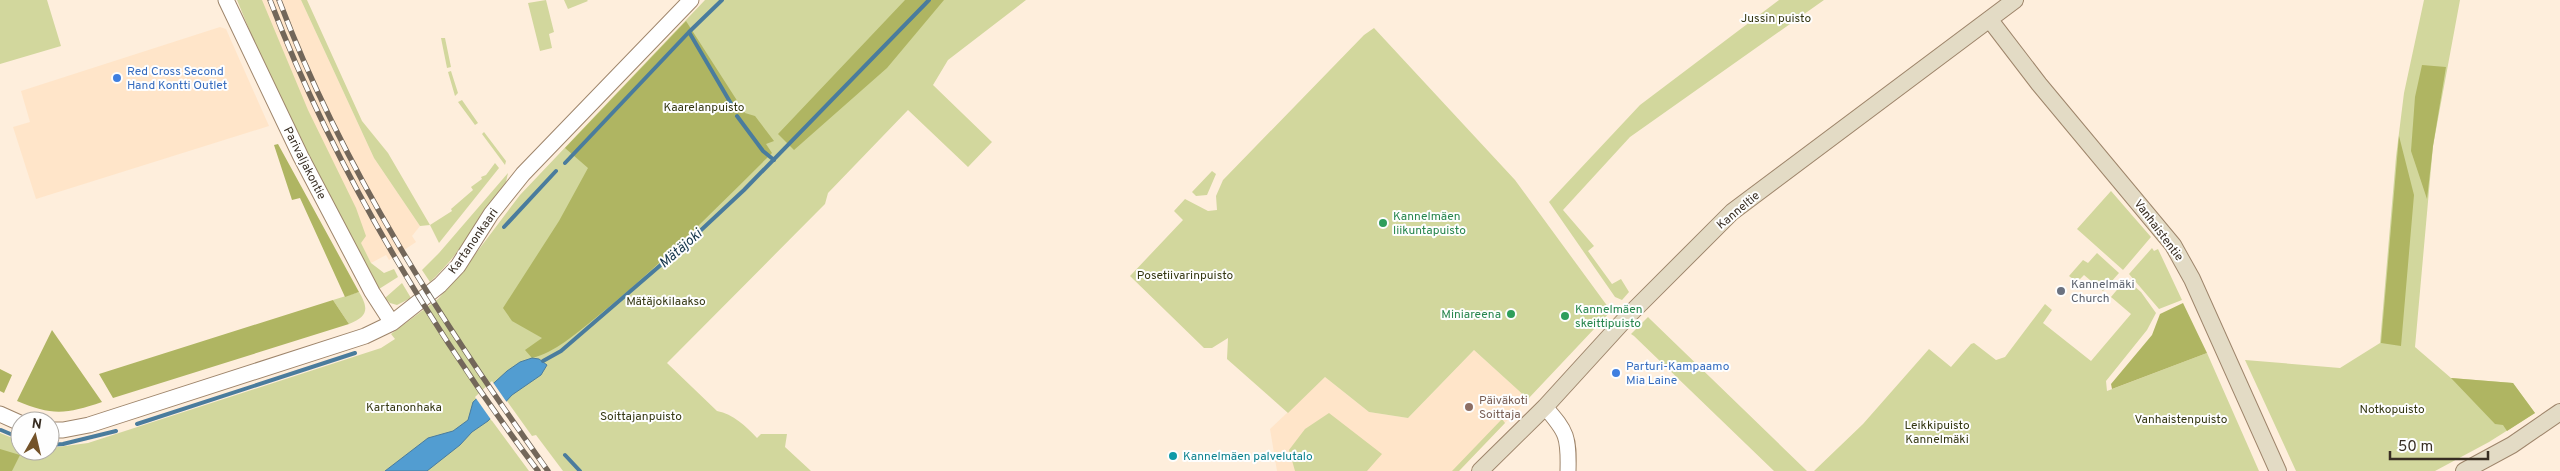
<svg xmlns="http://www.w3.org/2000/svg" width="2560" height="471" viewBox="0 0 2560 471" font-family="Overpass,sans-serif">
  <rect width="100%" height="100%" fill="#feeedc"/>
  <path fill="#ffe5c9" d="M245 0H301L374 158 420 226 412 236 416 242 389 260 386 255 371 263 319 164Z
    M220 27 226 29 269 126 36 199 13 127 30 122 21 91Z
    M1474 350 1528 399 1459 471H1277L1270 429 1325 377 1369 412 1408 418Z"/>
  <path fill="#d2d79d" d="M0 0H47L61 46 0 64Z
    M237 0H262L308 110 356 208 366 236 361 243 371 263 384 273 394 269 398 277 379 289C327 196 277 100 237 0Z
    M301 0H307L362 121 388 153 430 225 452 211 451 209 473 190 471 187 482 179 481 177 486 175 495 163 499 168 439 243 430 225 420 226 374 158Z
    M546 0 554 32 549 34 552 48 540 51 528 3Z
    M564 0H587L588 1 568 9Z
    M705 0H1026L948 60 933 85 992 142 968 167 908 110 828 193 825 204 667 363 717 411C733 414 746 426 757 438L761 434H787L785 447 811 471H563L536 435 532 436 494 383 476 399 529 471H0V433L20 441V451H50V448L88 443 381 348 395 339 391 334 438 299 461 273 520 195Z
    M1779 0H1824L1630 137 1563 210 1594 246 1588 251 1612 284 1621 279 1629 292 1622 300 1615 297 1549 202 1640 105Z
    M2424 0H2460L2433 146 2415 347 2451 378 2513 383 2535 413 2489 442 2435 471H2296L2245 360 2340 368 2380 343 2396 157 2404 93Z
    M1374 28 1515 180 1611 311 1528 399 1474 350 1408 418 1369 412 1325 377 1288 413 1227 359 1228 338 1212 348H1204L1130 276 1183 220 1174 211 1185 199 1208 211 1217 210 1216 196 1223 180 1364 35Z
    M441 38H445L451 67 447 68Z
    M451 71 458 93 455 96 448 72Z
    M462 100 478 123 475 125 458 102Z
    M484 132 506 161 505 165 482 134Z
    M1212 171 1216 174 1207 195 1196 196 1192 192Z
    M508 173 506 182C482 216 460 254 430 282L422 270 439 253Z
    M2111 191 2151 237 2123 270 2077 229Z
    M2152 248 2154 251 2158 249 2182 300 2159 309 2129 274Z
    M2097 253 2119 273 2103 291 2084 275 2077 282 2069 276 2083 260 2088 263Z
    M2126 279 2141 292 2156 313 2147 330 2106 381 2107 391 2207 353 2259 471H1814L1863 424 1929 349 1951 367 1971 344 1974 343 1996 360 2005 357 2045 304 2052 310 2043 323 2091 361 2131 314 2111 297Z
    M402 283 411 298 397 305 390 303 385 298Z
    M359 292C369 309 368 316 349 324L333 300Z
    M1648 317 1651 320 1807 471H1774L1634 336 1631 334Z
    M1329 413 1382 454 1367 471H1295L1289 450 1305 429Z
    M1502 419 1505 423 1459 471H1452Z"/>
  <path fill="#afb562" d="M905 0H944L887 68 794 150 778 134Z
    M686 21 745 113 755 116 774 141 766 144 772 153C714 210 657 269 593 320 575 334 556 352 532 358L525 350 542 338 512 321 503 308 559 221 588 168 565 148Z
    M2422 65 2446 67 2433 146 2427 199 2411 151 2415 97Z
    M2399 136 2414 195 2401 346 2381 343Z
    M278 144 359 292 345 297 300 198 292 200 274 145Z
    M333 300 349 324 113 398 99 374Z
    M2183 303 2207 353 2112 389 2111 384 2152 335 2160 314Z
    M52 330 102 402C67 414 52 416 17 401Z
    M0 369 12 375 4 393 0 391Z
    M2451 378 2513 383 2535 413 2507 431 2503 425 2495 424Z
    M0 449 20 455 12 471H0Z"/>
  <path fill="#529dd1" stroke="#4a7c9d" d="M532 358 539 359 547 365 541 375 512 395 488 421 472 432 460 445 427 471H385L428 438 453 431 468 420 473 402 507 371 520 362Z"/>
  <path fill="#feeedc" d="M492 381 508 404 492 421 475 397Z"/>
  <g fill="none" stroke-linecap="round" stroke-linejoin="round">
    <path stroke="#4a7c9d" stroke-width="4" d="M722 0 689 32 733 107
      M737 116 763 151 774 160
      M565 163 689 32
      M504 227 556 171
      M543 361 561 351 699 232 744 190 929 0
      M137 424 355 353
      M1 430 20 438
      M50 445 63 444 116 431
      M565 455 580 471"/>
    <defs>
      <path id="tertiary" d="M226 0 301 157 372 292 392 323
        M1545 407C1567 432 1569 437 1568 471
        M0 414 20 423
        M50 430H63L89 425 365 336 392 323 440 285 458 266 491 214 523 174 691 0"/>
      <path id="secondary" d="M1990 20 2039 84 2173 245 2192 279 2278 471
        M1480 471 1545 407 1628 316 1732 212 2015 0
        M2464 471 2512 445 2560 412"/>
    </defs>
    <use href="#tertiary" stroke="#9e856b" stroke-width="17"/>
    <use href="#secondary" stroke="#9e856b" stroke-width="18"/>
    <use href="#tertiary" stroke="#fff" stroke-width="15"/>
    <use href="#secondary" stroke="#e3dbc5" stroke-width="16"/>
    <defs>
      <path id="rail" d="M270 0C334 168 430 327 538 471
        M279 0C343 170 443 324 548 471"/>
    </defs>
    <use href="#rail" stroke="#73675a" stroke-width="5.5"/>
    <use href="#rail" stroke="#fefefe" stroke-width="4" stroke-dasharray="11" stroke-linecap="butt"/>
  </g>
  <g fill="#3f7fe0" stroke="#fefefe" stroke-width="2">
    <circle cx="117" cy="78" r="5"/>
    <circle cx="1616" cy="373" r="5"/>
  </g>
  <g fill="#2e9e5b" stroke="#fefefe" stroke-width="2">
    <circle cx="1383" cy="223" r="5"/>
    <circle cx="1511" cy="314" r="5"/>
    <circle cx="1565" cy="316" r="5"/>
  </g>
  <circle fill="#6b7280" stroke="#fefefe" stroke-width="2" cx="2061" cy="291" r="5"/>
  <circle fill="#8d6e63" stroke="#fefefe" stroke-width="2" cx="1469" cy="407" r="5"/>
  <circle fill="#0f9aa8" stroke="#fefefe" stroke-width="2" cx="1173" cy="456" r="5"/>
  <g text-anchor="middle" stroke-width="4" stroke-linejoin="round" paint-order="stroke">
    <g font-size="12" fill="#343712" stroke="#fefefe">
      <text x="1776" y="22">Jussin puisto</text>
      <text x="704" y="111">Kaarelanpuisto</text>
      <text x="1185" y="279">Posetiivarinpuisto</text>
      <text x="666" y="305">Mätäjokilaakso</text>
      <text x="404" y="411">Kartanonhaka</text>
      <text x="2392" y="413">Notkopuisto</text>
      <text x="641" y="420">Soittajanpuisto</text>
      <text x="2181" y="423">Vanhaistenpuisto</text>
      <text x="1937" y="429">Leikkipuisto<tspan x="1937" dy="14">Kannelmäki</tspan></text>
    </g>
    <g font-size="12" fill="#366cbe" stroke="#fefefe" text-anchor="start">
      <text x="127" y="75">Red Cross Second<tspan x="127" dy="14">Hand Kontti Outlet</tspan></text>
      <text x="1626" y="370">Parturi-Kampaamo<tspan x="1626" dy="14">Mia Laine</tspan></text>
    </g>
    <g font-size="12" fill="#382e23" stroke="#fefefe">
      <text transform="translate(305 163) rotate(63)" y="4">Parivaljakontie</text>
      <text transform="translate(1738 210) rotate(-40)" y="4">Kanneltie</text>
      <text transform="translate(2159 230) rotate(53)" y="4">Vanhaistentie</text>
      <text transform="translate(473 241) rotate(-55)" y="4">Kartanonkaari</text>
    </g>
    <g font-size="12" fill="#27864d" stroke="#fefefe" text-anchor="start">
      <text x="1393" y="220">Kannelmäen<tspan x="1393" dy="14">liikuntapuisto</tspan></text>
      <text x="1575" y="313">Kannelmäen<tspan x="1575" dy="14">skeittipuisto</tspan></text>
      <text x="1501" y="318" text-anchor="end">Miniareena</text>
    </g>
    <g font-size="12" fill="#5b616d" stroke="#fefefe" text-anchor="start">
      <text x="2071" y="288">Kannelmäki<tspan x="2071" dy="14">Church</tspan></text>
    </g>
    <g font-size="12" fill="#785e54" stroke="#fefefe" text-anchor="start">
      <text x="1479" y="404">Päiväkoti<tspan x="1479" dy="14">Soittaja</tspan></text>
    </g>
    <g font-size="12" fill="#0d838f" stroke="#fefefe" text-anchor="start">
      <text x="1183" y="460">Kannelmäen palvelutalo</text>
    </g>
    <g font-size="14" font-style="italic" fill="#15364c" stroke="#fefefe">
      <text transform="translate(680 248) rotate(-41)" y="5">Mätäjoki</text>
    </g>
  </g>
  <g transform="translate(35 436) rotate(8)"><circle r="24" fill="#fefefe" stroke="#afaba6"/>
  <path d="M0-4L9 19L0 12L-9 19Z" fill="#74532a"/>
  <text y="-8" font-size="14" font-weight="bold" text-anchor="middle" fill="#382e23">N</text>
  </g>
  <path d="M2390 451v8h98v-8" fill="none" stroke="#382e23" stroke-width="2.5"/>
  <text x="2398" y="451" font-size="15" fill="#382e23" stroke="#fefefe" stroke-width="4" paint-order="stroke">50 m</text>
</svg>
